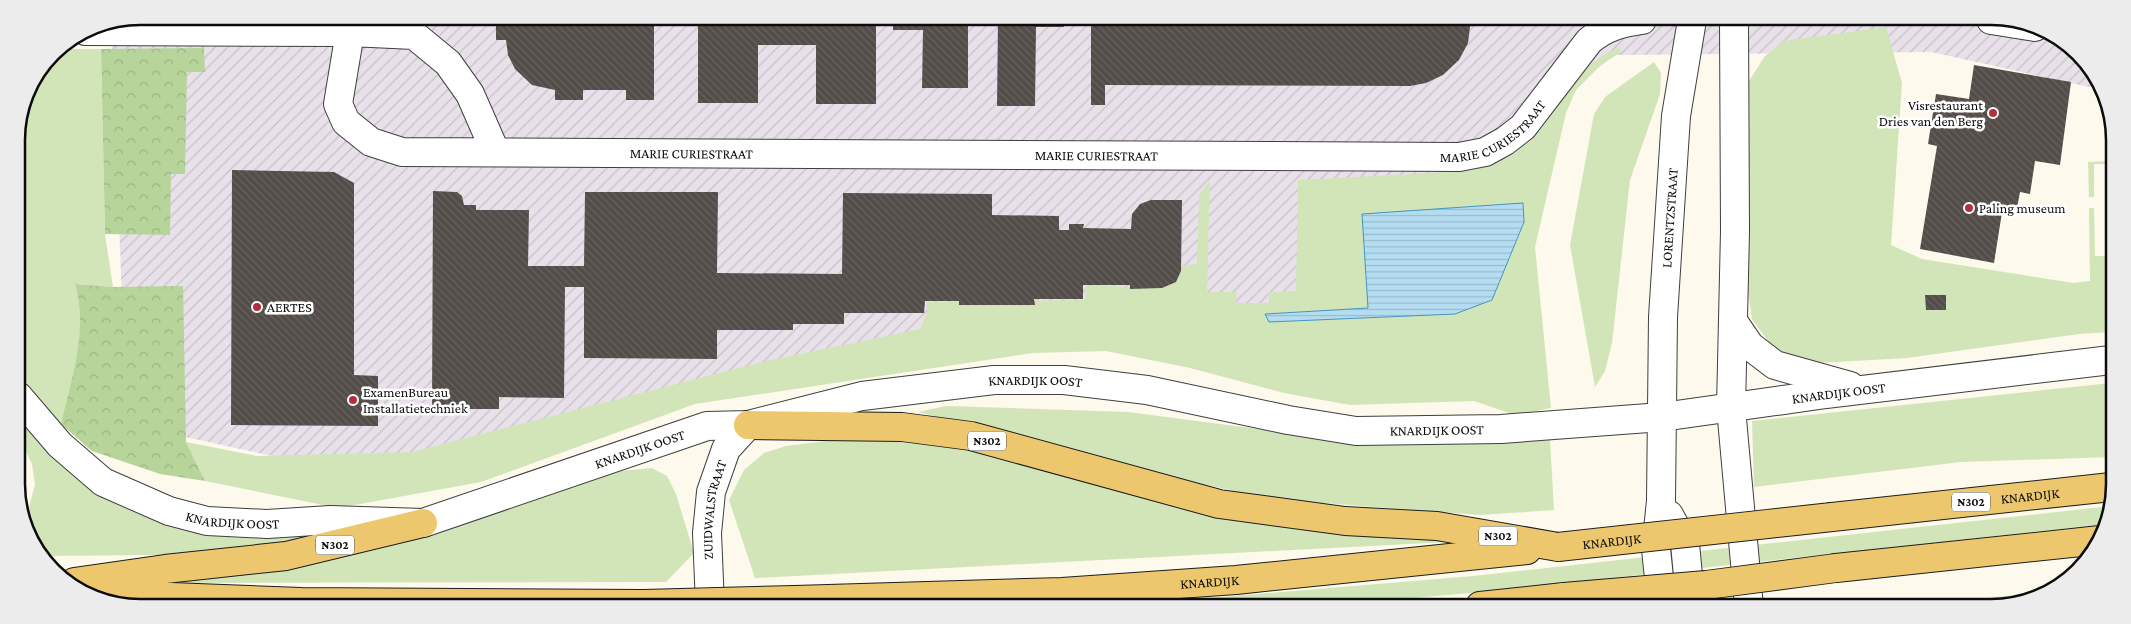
<svg xmlns="http://www.w3.org/2000/svg" width="2131" height="624" viewBox="0 0 2131 624" font-family="'Crimson Pro',serif">
  <defs>
    <pattern id="industrial-furrows" width="10" height="10" patternUnits="userSpaceOnUse" patternTransform="scale(1.25)"><rect width="10" height="10" fill="#e9e1ea"/><path d="M-1 1l2-2M0 10L10 0M9 11l2-2" fill="none" stroke="#c7c0c8"/></pattern>
    <pattern id="forest-crowns" width="20" height="18" patternUnits="userSpaceOnUse" patternTransform="scale(1.25)"><rect width="20" height="18" fill="#b7d49a"/><path d="M2 6a3 3 0 1 1 6 0M12 15a3 3 0 1 1 6 0" fill="none" stroke="#9cb584"/></pattern>
    <pattern id="water-rules" width="6" height="5" patternUnits="userSpaceOnUse" patternTransform="scale(1.25)"><rect width="6" height="5" fill="#b5ddf1"/><path d="M0 2.5h6" fill="none" stroke="#9abccd"/></pattern>
    <pattern id="building-back-hatch" width="6" height="6" patternUnits="userSpaceOnUse" patternTransform="scale(1.25)"><rect width="6" height="6" fill="#534d49"/><path d="M-1 5l2 2M0 0l6 6M5-1l2 2" fill="none" stroke="#67625f"/></pattern>
  </defs>
  <rect width="100%" height="100%" fill="#fdf9ec"/>
  <path fill="url(#industrial-furrows)" d="M140 16 2023 20 2079 53 2098 89 1931 52 1615 55 1579 82 1512 188 1302 301 1079 328 742 388 380 480 127 424 111 22Z"/>
  <path fill="#d2e5b9" fill-rule="evenodd" d="M1886 27 1902 83 1891 245 1922 259 2073 283 2090 281 2089 208H2094L2095 256H2112L2111 332 2079 334 1907 358 1818 363 1792 358 1770 344 1752 319 1747 283V84L1765 56 1784 41Z
    M1620 47 1621 52 1601 65 1576 90 1566 113 1535 247 1551 408 1515 415 1474 401 1350 405 1284 393 1190 368 1106 351 1033 353 695 404 481 482 338 508 205 481 186 442 257 456 412 452 766 361 920 329 927 313V302L1085 300 1086 285C1106 285 1158 291 1173 282 1179 278 1181 272 1183 266L1197 264 1199 195 1210 180 1207 292H1237L1236 303H1269V292L1296 291 1298 180C1336 178 1374 176 1412 174 1439 172 1468 173 1494 164 1505 160 1521 149 1530 141 1562 111 1576 62 1620 47ZM1523 203 1524 222 1491 300 1455 314 1269 322 1266 314 1368 308 1494 205Z
    M58 49H101L105 234 113 287 76 284C89 331 71 378 61 424L53 419 18 370 17 132 26 92 53 52Z
    M1654 62 1661 73 1660 94 1630 180 1612 343 1605 371 1595 387 1570 245 1594 114 1605 97Z
    M2112 161V164H2094V197H2089L2088 162Z
    M2111 383V457L1961 462 1754 487 1752 421Z
    M946 406 1128 412 1358 442 1550 440 1554 510 1480 515 1269 499 1140 470 918 412Z
    M18 412 100 494 158 522 185 528 311 531 326 539 205 553 157 555 42 556 24 518 27 514 35 485 32 464 18 435Z
    M899 437 972 446 1140 490 1524 538 755 578 729 500 744 470 764 453 786 446 834 440Z
    M652 468 667 476 676 494 694 553 666 582 166 583 357 553 620 471Z
    M2111 506V516L2107 524 1482 592 1321 606H1115L1473 576Z
    M2041 592 1999 607H1905Z"/>
  <path fill="url(#forest-crowns)" d="M204 48 205 72H187L185 174H171L170 235 105 234 101 49Z
    M75 284 113 287 183 286 186 442 205 481 160 474 92 451 61 424C71 378 89 330 75 284Z"/>
  <path fill="url(#water-rules)" stroke="#4295c1" d="M1523 203 1524 222 1492 300 1455 314 1269 322 1265 314 1368 308 1362 214Z"/>
  <path fill="url(#building-back-hatch)" d="M496 17H654V100H626V90H583V100H555V90L532 85 515 69 508 55 506 40H496Z
    M698 17 876 18V104H816V45H758V103H698Z
    M893 18H968V88H922L923 30H893Z
    M998 18H1064V27H1036L1035 106H997Z
    M1091 18 1470 19H1471L1468 43 1459 60 1443 75 1426 83 1410 86 1105 85V105H1091Z
    M1974 65 2071 82 2060 165 2035 161 2030 194 2020 192 2017 208 2003 206 1994 263 1920 249 1937 146 1928 144 1936 94 1969 99Z
    M232 170 334 172 354 183V375L378 376V426L231 425Z
    M433 191 457 192 462 196 464 205H476V210H529L528 266H584L585 192H718L717 273 842 274 843 193 992 194V215L1059 216V230H1069V224H1084L1083 228 1131 229 1132 214 1140 204 1151 200H1182L1181 271 1176 282 1162 288 1130 289V285H1083V299H1034L1035 305H959V301H925L924 313H844V324H793V330H717V359L584 358V287H565L564 398 499 397V409H432Z
    M1925 295H1946V310H1926Z"/>
  <g fill="none" stroke-linecap="round" stroke-linejoin="round">
    <defs>
      <g id="minor">
        <path d="M1991 20 2035 27"/>
        <path d="M85 31 350 32"/>
        <path id="s1" d="M495 151 470 94 448 63 414 35 350 32 338 104 346 122 371 142 402 152 1459 157 1485 152 1505 141 1523 127 1589 41C1605 27 1621 23 1642 20"/>
      </g>
      <g id="tertiary">
        <path d="M1734 20 1735 231 1731 408 1749 607"/>
        <path d="M1733 321 1750 346 1775 365 1850 386"/>
        <path id="s2" d="M18 396 60 445 103 482 169 511 207 521 267 524 330 520 423 523 707 426 748 425 862 396 994 380H1064L1147 390 1288 420 1356 431 1501 429 1662 417 1819 395 2111 360"/>
        <path d="M1669 515 1685 544 1691 607"/>
        <path id="s3" d="M710 605 707 533 711 492 726 449 748 425"/>
        <path id="s4" d="M1662 607 1656 549 1661 501 1663 317 1676 116 1692 20"/>
      </g>
      <g id="primary">
        <path d="M748 425 902 427 971 436 1219 504 1345 521 1437 526 1558 547"/>
        <path id="s5" d="M1832 517 2111 487"/>
        <path d="M1836 568 2100 540"/>
        <path d="M74 582 165 569 286 556 423 523"/>
        <path d="M93 594 301 602 643 604"/>
        <path id="s6" d="M795 600 1062 592 1236 580 1527 550"/>
        <path d="M1480 606 1564 597"/>
      </g>
    </defs>
    <use href="#minor" stroke="#3f3f3f" stroke-width="30"/>
    <use href="#tertiary" stroke="#3f3f3f" stroke-width="30"/>
    <use href="#primary" stroke="#1d1d1d" stroke-width="30"/>
    <use href="#minor" stroke="#fff" stroke-width="28"/>
    <use href="#tertiary" stroke="#fff" stroke-width="28"/>
    <use href="#primary" stroke="#edc76d" stroke-width="28"/>
    <defs>
      <g id="primary-bridge">
        <path id="s7" d="M1558 547 1832 517"/>
        <path d="M1564 597 1706 585 1836 568"/>
        <path d="M643 604 795 600"/>
      </g>
    </defs>
    <use href="#primary-bridge" stroke="#1d1d1d" stroke-width="30" stroke-linecap="butt"/>
    <use href="#primary-bridge" stroke="#edc76d" stroke-width="28"/>
  </g>
  <g fill="#b0303d" stroke="#fff" stroke-width="2">
    <circle cx="1993" cy="113" r="5"/>
    <circle cx="1969" cy="208" r="5"/>
    <circle cx="257" cy="307" r="5"/>
    <circle cx="353" cy="400" r="5"/>
  </g>
  <g text-anchor="middle" stroke-width="5" stroke-linejoin="round" paint-order="stroke">
    <g fill="#fff" stroke="#555" stroke-width="1">
      <rect x="968" y="431.5" width="38" height="19" rx="4"/>
      <rect x="1952" y="492.5" width="38" height="19" rx="4"/>
      <rect x="1479" y="526.5" width="38" height="19" rx="4"/>
      <rect x="316" y="535.5" width="38" height="19" rx="4"/>
    </g>
    <g font-size="12" font-weight="bold" fill="#0c0c0c">
      <text x="987" y="445">N302</text>
      <text x="1971" y="506">N302</text>
      <text x="1498" y="540">N302</text>
      <text x="335" y="549">N302</text>
    </g>
    <g font-size="14" fill="#0c0c0c" stroke="#fff" text-anchor="start">
      <text x="1983" y="110" text-anchor="end">Visrestaurant<tspan x="1983" dy="16">Dries van den Berg</tspan></text>
      <text x="1979" y="213">Paling museum</text>
      <text x="267" y="312">AERTES</text>
      <text x="363" y="397">ExamenBureau<tspan x="363" dy="16">Installatietechniek</tspan></text>
    </g>
    <g font-size="14" fill="#0c0c0c" stroke="#fff">
      <text dy="5" stroke="none"><textPath href="#s1" startOffset="1465">MARIE CURIESTRAAT</textPath></text>
      <text dy="5" stroke="none"><textPath href="#s1" startOffset="655">MARIE CURIESTRAAT</textPath></text>
      <text dy="5" stroke="none"><textPath href="#s1" startOffset="1060">MARIE CURIESTRAAT</textPath></text>
      <text dy="5" stroke="none"><textPath href="#s4" startOffset="390">LORENTZSTRAAT</textPath></text>
      <text dy="5" stroke="none"><textPath href="#s2" startOffset="1082">KNARDIJK OOST</textPath></text>
      <text dy="5" stroke="none"><textPath href="#s2" startOffset="1892">KNARDIJK OOST</textPath></text>
      <text dy="5" stroke="none"><textPath href="#s2" startOffset="1488">KNARDIJK OOST</textPath></text>
      <text dy="5" stroke="none"><textPath href="#s2" startOffset="678">KNARDIJK OOST</textPath></text>
      <text dy="5" stroke="none"><textPath href="#s5" startOffset="199">KNARDIJK</textPath></text>
      <text dy="5" stroke="none"><textPath href="#s3" startOffset="96">ZUIDWALSTRAAT</textPath></text>
      <text dy="5" stroke="none"><textPath href="#s2" startOffset="258">KNARDIJK OOST</textPath></text>
      <text dy="5" stroke="none"><textPath href="#s7" startOffset="54">KNARDIJK</textPath></text>
      <text dy="5" stroke="none"><textPath href="#s6" startOffset="415">KNARDIJK</textPath></text>
    </g>
  </g>
  <path d="M0 0H2131V624H0ZM140 25H1991A115 115 0 0 1 2106 140V484A115 115 0 0 1 1991 599H140A115 115 0 0 1 25 484V140A115 115 0 0 1 140 25Z" fill="#ececec" fill-rule="evenodd"/>
  <path fill="none" stroke="#0c0c0c" stroke-width="2.5" d="M140 25H1991A115 115 0 0 1 2106 140V484A115 115 0 0 1 1991 599H140A115 115 0 0 1 25 484V140A115 115 0 0 1 140 25Z"/>
</svg>
